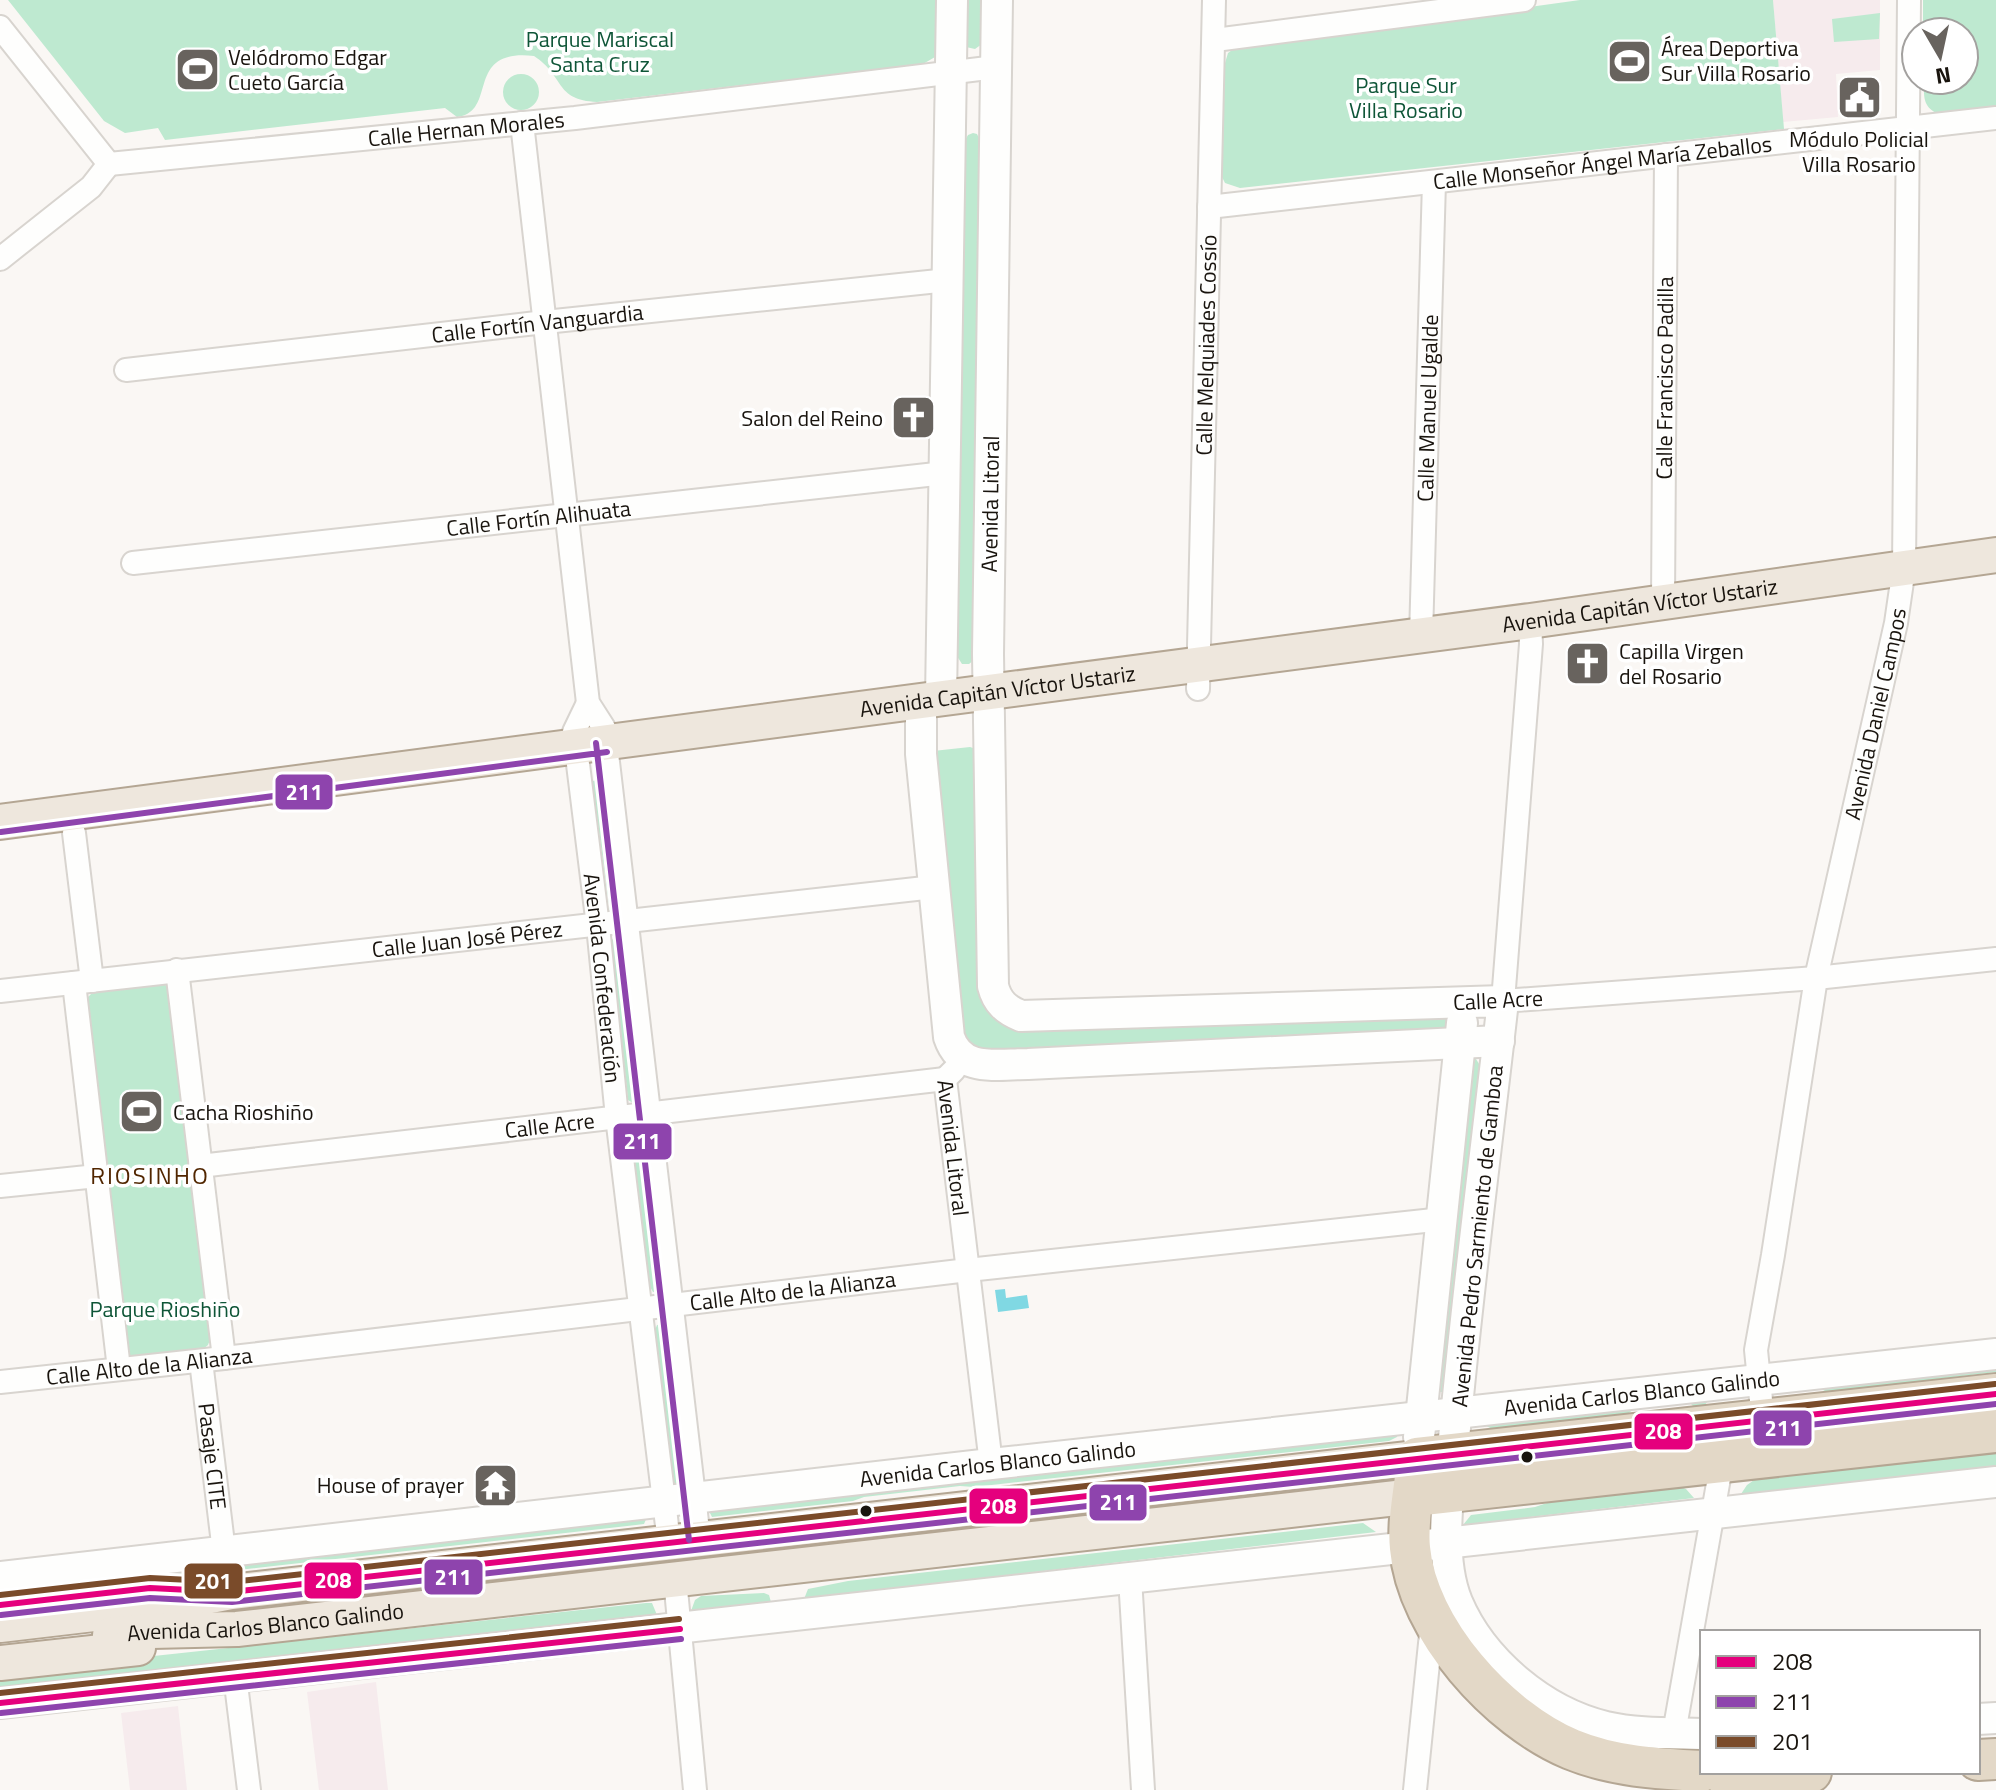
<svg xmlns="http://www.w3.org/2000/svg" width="1996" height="1790" viewBox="0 0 1996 1790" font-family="'Titillium Web',sans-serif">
  <rect width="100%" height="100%" fill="#faf7f4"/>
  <path fill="#f6ebed" d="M1773 0H1880V70L1836 74 1838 117 1783 122Z
    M376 1682 388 1790H319L307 1692Z
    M178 1706 187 1790H130L121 1713Z"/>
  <path fill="#bee9d0" d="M8 0H939V45L935 57 923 64 597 102C554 100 565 76 534 56 463 48 499 112 457 117L445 108 165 140 158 128 125 133 104 121Z
    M965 0H983L982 44 975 49 966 47Z
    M1580 0H1773L1784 129 1240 188 1225 183 1221 175 1225 63 1228 53 1235 48Z
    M1923 0H1996V107L1938 114C1922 106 1924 96 1924 80H1964V32H1923Z
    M1880 13 1879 39 1834 42 1832 19Z
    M503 92a18 18 0 1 1 36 0a18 18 0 1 1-36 0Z
    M973 133 977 134 981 142 974 660 969 664H962L955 653 964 142 968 135Z
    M970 747 976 749 991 1008 1449 1014 1452 1029 991 1056 959 1038 933 751Z
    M600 780 616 907 610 912 592 781Z
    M615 936 620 941 637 1099 633 1103 628 1100 611 941Z
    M162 984 168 986 212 1334 208 1345 202 1350 138 1357 129 1355 125 1347 86 999 92 993Z
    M1476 1059 1481 1067 1445 1392H1439L1470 1060Z
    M638 1129 643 1135 659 1291 653 1292 649 1285 632 1137 633 1130Z
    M662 1324 665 1329 682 1486 676 1487 673 1482 655 1330 657 1325Z
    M1996 1365V1372L1827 1392 1815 1386Z
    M1712 1396 1704 1406 1694 1407 1690 1403 1633 1410 1627 1414 1495 1430 1486 1426V1422Z
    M1398 1432 1397 1437 1389 1441 974 1487 960 1486 864 1497 853 1501 712 1517 708 1509Z
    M1996 1452V1466L1741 1494 1747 1485 1757 1478Z
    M1385 1477 1384 1484 227 1614 155 1618Z
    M1681 1487 1686 1489 1694 1498 1463 1525 1471 1515 1535 1507 1550 1502Z
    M647 1517 644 1524 636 1525 0 1597V1589Z
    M1363 1523 1376 1532 804 1599 808 1589 848 1581Z
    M764 1593 769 1595 771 1602 691 1611 695 1600 701 1596Z
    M646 1603H652L657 1615 0 1689V1658L70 1665Z"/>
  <path fill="#80d8e3" d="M1005 1289 1006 1298 1027 1295 1029 1308 998 1312 995 1290Z"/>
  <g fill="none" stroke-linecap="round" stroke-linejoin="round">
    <defs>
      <g id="street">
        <path id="s1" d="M0 27 109 164 575 118 996 67"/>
        <path d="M1215 40 1524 0"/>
        <path d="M522 123 588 703 604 728 699 1539"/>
        <path id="s2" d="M1209 207 1996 118"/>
        <path d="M0 259 91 187 109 164"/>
        <path id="s3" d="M126 370 545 322 948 280"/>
        <path id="s4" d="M133 563 945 473"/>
        <path id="s5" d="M1663 602 1666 155"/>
        <path d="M1530 621 1531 644 1503 1001 1816 978 1996 959"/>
        <path id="s6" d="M1421 636 1434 182"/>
        <path id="s7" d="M1198 689 1214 0"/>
        <path id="s8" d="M588 703 574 732 598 926 617 1117 669 1542"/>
        <path d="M74 833 92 981"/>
        <path d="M177 970 224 1358"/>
        <path d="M74 983 119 1369"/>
        <path id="s9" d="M0 991 934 887"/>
        <path id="s10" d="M954 1070 945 1079 991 1464"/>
        <path id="s11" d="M200 1166 945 1079"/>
        <path d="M0 1186 97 1176"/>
        <path id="s12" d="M201 1361 224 1552"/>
        <path id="s13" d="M0 1382 224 1358 968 1270 1443 1219"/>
        <path id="s14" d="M1763 1420 1756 1350 1773 1255 1816 978 1896 623 1904 568 1909 0"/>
        <path d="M1130 1578 1143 1790"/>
        <path d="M675 1579 695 1790"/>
        <path d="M235 1676 249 1790"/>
        <path d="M1674 1733 1722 1461"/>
        <path d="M1415 1790 1432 1624"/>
      </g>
      <g id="secondary">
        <path d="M997 0 988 654 993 986C997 1002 1006 1010 1021 1016L1503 1001C1487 1143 1468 1285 1455 1428 1450 1480 1437 1553 1457 1602 1482 1661 1543 1712 1606 1727 1637 1734 1670 1733 1702 1734"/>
        <path d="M941 698 952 0"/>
        <path d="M921 701V754L949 1037C961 1073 996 1064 1028 1064L1499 1041"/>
        <path d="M1419 1437 1462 1023"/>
        <path id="s15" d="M0 1577 991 1464 1996 1354"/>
        <path d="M0 1703 1996 1482"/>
        <path d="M1978 1719 1996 1718"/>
      </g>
      <g id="primary">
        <path id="s16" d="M0 822 1530 621 1996 555"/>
        <path d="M0 1625 153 1607 231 1592 1417 1458"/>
        <path id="s17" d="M110 1635 152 1631 237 1629 1414 1496"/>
        <path d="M0 1663 138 1648"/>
      </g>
      <path id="highway" d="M1414 1496 1996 1432
        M1978 1760 1996 1759
        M1702 1771C1658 1769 1612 1766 1571 1749 1499 1719 1417 1629 1410 1548 1407 1519 1415 1487 1417 1458L1996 1394
        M1720 1772H1811"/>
    </defs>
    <use href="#street" stroke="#d8d4cf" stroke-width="26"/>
    <use href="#secondary" stroke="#d8d4cf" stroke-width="34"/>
    <use href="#primary" stroke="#b4a693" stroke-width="38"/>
    <use href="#highway" stroke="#b4a693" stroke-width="44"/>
    <use href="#street" stroke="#fefefd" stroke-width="22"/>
    <use href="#secondary" stroke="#fefefd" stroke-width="30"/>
    <use href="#primary" stroke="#eee7dd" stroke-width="34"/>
    <use href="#highway" stroke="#e3d8c7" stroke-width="40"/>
    <defs>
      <path id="bus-1" d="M0 1605 150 1588 231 1592 1996 1394
        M0 1703 680 1629"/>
      <path id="bus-2" d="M596 743 689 1540
        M1 832 607 752
        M1 1615 150 1598 232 1602 1996 1404
        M1 1713 681 1639"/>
      <path id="bus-3" d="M0 1595 150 1578 231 1582 1995 1384
        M0 1693 679 1619"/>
    </defs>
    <use href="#bus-1" stroke="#fff" stroke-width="12"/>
    <use href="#bus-2" stroke="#fff" stroke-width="12"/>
    <use href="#bus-3" stroke="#fff" stroke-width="12"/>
    <use href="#bus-1" stroke="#e5007d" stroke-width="6"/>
    <use href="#bus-2" stroke="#8e44ad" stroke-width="6"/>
    <use href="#bus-3" stroke="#7a4b2a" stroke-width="6"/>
  </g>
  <defs>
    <symbol id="stadium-square" viewBox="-11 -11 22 22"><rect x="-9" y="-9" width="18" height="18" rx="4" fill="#68635e" stroke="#fff"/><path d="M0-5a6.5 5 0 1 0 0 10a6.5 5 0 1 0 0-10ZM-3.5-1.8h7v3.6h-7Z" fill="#fff"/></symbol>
    <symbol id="civic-square" viewBox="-11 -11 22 22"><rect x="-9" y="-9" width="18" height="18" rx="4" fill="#68635e" stroke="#fff"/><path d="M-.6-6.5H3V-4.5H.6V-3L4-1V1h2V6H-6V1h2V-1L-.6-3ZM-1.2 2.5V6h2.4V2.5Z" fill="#fff"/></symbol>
    <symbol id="church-square" viewBox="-11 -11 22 22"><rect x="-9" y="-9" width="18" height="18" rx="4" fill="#68635e" stroke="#fff"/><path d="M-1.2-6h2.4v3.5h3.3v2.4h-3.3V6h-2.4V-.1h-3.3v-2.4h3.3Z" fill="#fff"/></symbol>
    <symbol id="temple-square" viewBox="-11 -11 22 22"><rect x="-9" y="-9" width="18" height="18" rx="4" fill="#68635e" stroke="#fff"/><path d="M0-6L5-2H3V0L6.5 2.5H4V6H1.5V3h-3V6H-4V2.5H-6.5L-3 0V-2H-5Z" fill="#fff"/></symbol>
  </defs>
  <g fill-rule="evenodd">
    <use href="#stadium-square" x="1604" y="36" width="51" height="51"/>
    <use href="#stadium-square" x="172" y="44" width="51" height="51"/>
    <use href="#civic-square" x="1834" y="72" width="51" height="51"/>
    <use href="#church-square" x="888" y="392" width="51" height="51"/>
    <use href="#church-square" x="1562" y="638" width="51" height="51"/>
    <use href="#stadium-square" x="116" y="1086" width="51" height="51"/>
    <use href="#temple-square" x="470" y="1460" width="51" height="51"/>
  </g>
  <g fill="#19140e" stroke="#fff" stroke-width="3">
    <circle cx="1527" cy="1457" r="7"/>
    <circle cx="866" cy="1511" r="7"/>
  </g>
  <g text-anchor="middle" stroke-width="7" stroke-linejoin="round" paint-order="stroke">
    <g font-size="22" fill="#0e5537" stroke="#fff">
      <text x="600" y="47">Parque Mariscal<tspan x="600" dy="25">Santa Cruz</tspan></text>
      <text x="1406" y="93">Parque Sur<tspan x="1406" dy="25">Villa Rosario</tspan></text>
      <text x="165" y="1317">Parque Rioshiño</text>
    </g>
    <g font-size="22" fill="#19140e" stroke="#fff" text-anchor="start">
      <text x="1661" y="56">Área Deportiva<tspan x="1661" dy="25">Sur Villa Rosario</tspan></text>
      <text x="228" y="65">Velódromo Edgar<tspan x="228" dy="25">Cueto García</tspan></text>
      <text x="1859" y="147" text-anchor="middle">Módulo Policial<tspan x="1859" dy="25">Villa Rosario</tspan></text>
      <text x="883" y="426" text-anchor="end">Salon del Reino</text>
      <text x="1619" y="659">Capilla Virgen<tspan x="1619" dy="25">del Rosario</tspan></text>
      <text x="173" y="1120">Cacha Rioshiño</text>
      <text x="464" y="1493" text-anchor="end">House of prayer</text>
    </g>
    <g font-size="22" fill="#19140e" stroke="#fff">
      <text dy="8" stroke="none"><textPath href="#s1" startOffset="534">Calle Hernan Morales</textPath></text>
      <text dy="8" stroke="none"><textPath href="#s2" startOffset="396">Calle Monseñor Ángel María Zeballos</textPath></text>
      <text dy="8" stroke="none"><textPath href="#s3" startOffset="414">Calle Fortín Vanguardia</textPath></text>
      <text dy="8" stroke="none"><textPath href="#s7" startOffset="344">Calle Melquiades Cossío</textPath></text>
      <text dy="8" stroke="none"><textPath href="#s5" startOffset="224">Calle Francisco Padilla</textPath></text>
      <text dy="8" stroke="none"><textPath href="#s6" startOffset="228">Calle Manuel Ugalde</textPath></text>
      <text transform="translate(990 504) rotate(-89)" y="8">Avenida Litoral</text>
      <text dy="8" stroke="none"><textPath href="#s4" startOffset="408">Calle Fortín Alihuata</textPath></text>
      <text dy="8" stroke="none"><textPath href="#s16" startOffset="1654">Avenida Capitán Víctor Ustariz</textPath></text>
      <text dy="8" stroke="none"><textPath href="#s16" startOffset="1006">Avenida Capitán Víctor Ustariz</textPath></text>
      <text dy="8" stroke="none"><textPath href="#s14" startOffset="718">Avenida Daniel Campos</textPath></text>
      <text dy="8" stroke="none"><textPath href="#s9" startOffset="470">Calle Juan José Pérez</textPath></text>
      <text dy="8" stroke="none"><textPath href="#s8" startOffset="280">Avenida Confederación</textPath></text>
      <text transform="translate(1498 1000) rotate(-3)" y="8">Calle Acre</text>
      <text dy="8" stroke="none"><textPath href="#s11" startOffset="352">Calle Acre</textPath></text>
      <text dy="8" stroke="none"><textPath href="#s10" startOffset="82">Avenida Litoral</textPath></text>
      <text transform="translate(1477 1236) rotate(-84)" y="8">Avenida Pedro Sarmiento de Gamboa</text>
      <text dy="8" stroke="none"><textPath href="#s13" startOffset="798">Calle Alto de la Alianza</textPath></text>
      <text dy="8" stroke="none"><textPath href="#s13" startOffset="150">Calle Alto de la Alianza</textPath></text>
      <text dy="8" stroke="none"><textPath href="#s15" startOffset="1652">Avenida Carlos Blanco Galindo</textPath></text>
      <text dy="8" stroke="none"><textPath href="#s12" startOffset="96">Pasaje CITE</textPath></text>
      <text dy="8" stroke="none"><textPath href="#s15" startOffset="1004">Avenida Carlos Blanco Galindo</textPath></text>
      <text dy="8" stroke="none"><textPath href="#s17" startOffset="156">Avenida Carlos Blanco Galindo</textPath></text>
    </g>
    <g font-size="24" letter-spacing="2" fill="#512600" stroke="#fff">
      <text x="150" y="1184">RIOSINHO</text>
    </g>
  </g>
  <g stroke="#fff" stroke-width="3">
    <rect x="274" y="773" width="60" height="38" rx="8" fill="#8e44ad"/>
    <rect x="612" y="1122" width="61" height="39" rx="8" fill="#8e44ad"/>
    <rect x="1752" y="1409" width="61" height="38" rx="8" fill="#8e44ad"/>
    <rect x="1633" y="1412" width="61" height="39" rx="8" fill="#e5007d"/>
    <rect x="1088" y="1483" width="60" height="39" rx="8" fill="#8e44ad"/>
    <rect x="968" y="1487" width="61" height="38" rx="8" fill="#e5007d"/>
    <rect x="423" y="1558" width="61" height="38" rx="8" fill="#8e44ad"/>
    <rect x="303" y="1561" width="60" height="39" rx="8" fill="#e5007d"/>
    <rect x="183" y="1562" width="61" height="38" rx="8" fill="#7a4b2a"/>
  </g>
  <g font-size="22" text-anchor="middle" font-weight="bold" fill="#fff">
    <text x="304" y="800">211</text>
    <text x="642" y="1149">211</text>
    <text x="1783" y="1436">211</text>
    <text x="1663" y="1439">208</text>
    <text x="1118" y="1510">211</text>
    <text x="998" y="1514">208</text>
    <text x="453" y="1585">211</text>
    <text x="333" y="1588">208</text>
    <text x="213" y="1589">201</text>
  </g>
  <rect x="1700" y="1630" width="280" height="144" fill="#ffffff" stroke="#a3a19f" stroke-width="2"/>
  <rect x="1716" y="1656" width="40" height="12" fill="#e5007d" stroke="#a3a19f" stroke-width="2"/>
  <text x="1772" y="1670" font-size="24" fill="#19140e">208</text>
  <rect x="1716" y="1696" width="40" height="12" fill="#8e44ad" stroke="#a3a19f" stroke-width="2"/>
  <text x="1772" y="1710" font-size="24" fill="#19140e">211</text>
  <rect x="1716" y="1736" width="40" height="12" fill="#7a4b2a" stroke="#a3a19f" stroke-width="2"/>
  <text x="1772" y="1750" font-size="24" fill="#19140e">201</text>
  <g transform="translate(1940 56) rotate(171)"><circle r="38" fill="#ffffff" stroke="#a3a19f" stroke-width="2"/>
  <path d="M0-6L14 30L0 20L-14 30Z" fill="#68635e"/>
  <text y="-12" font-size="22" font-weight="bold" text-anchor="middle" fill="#19140e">N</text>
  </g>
</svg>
